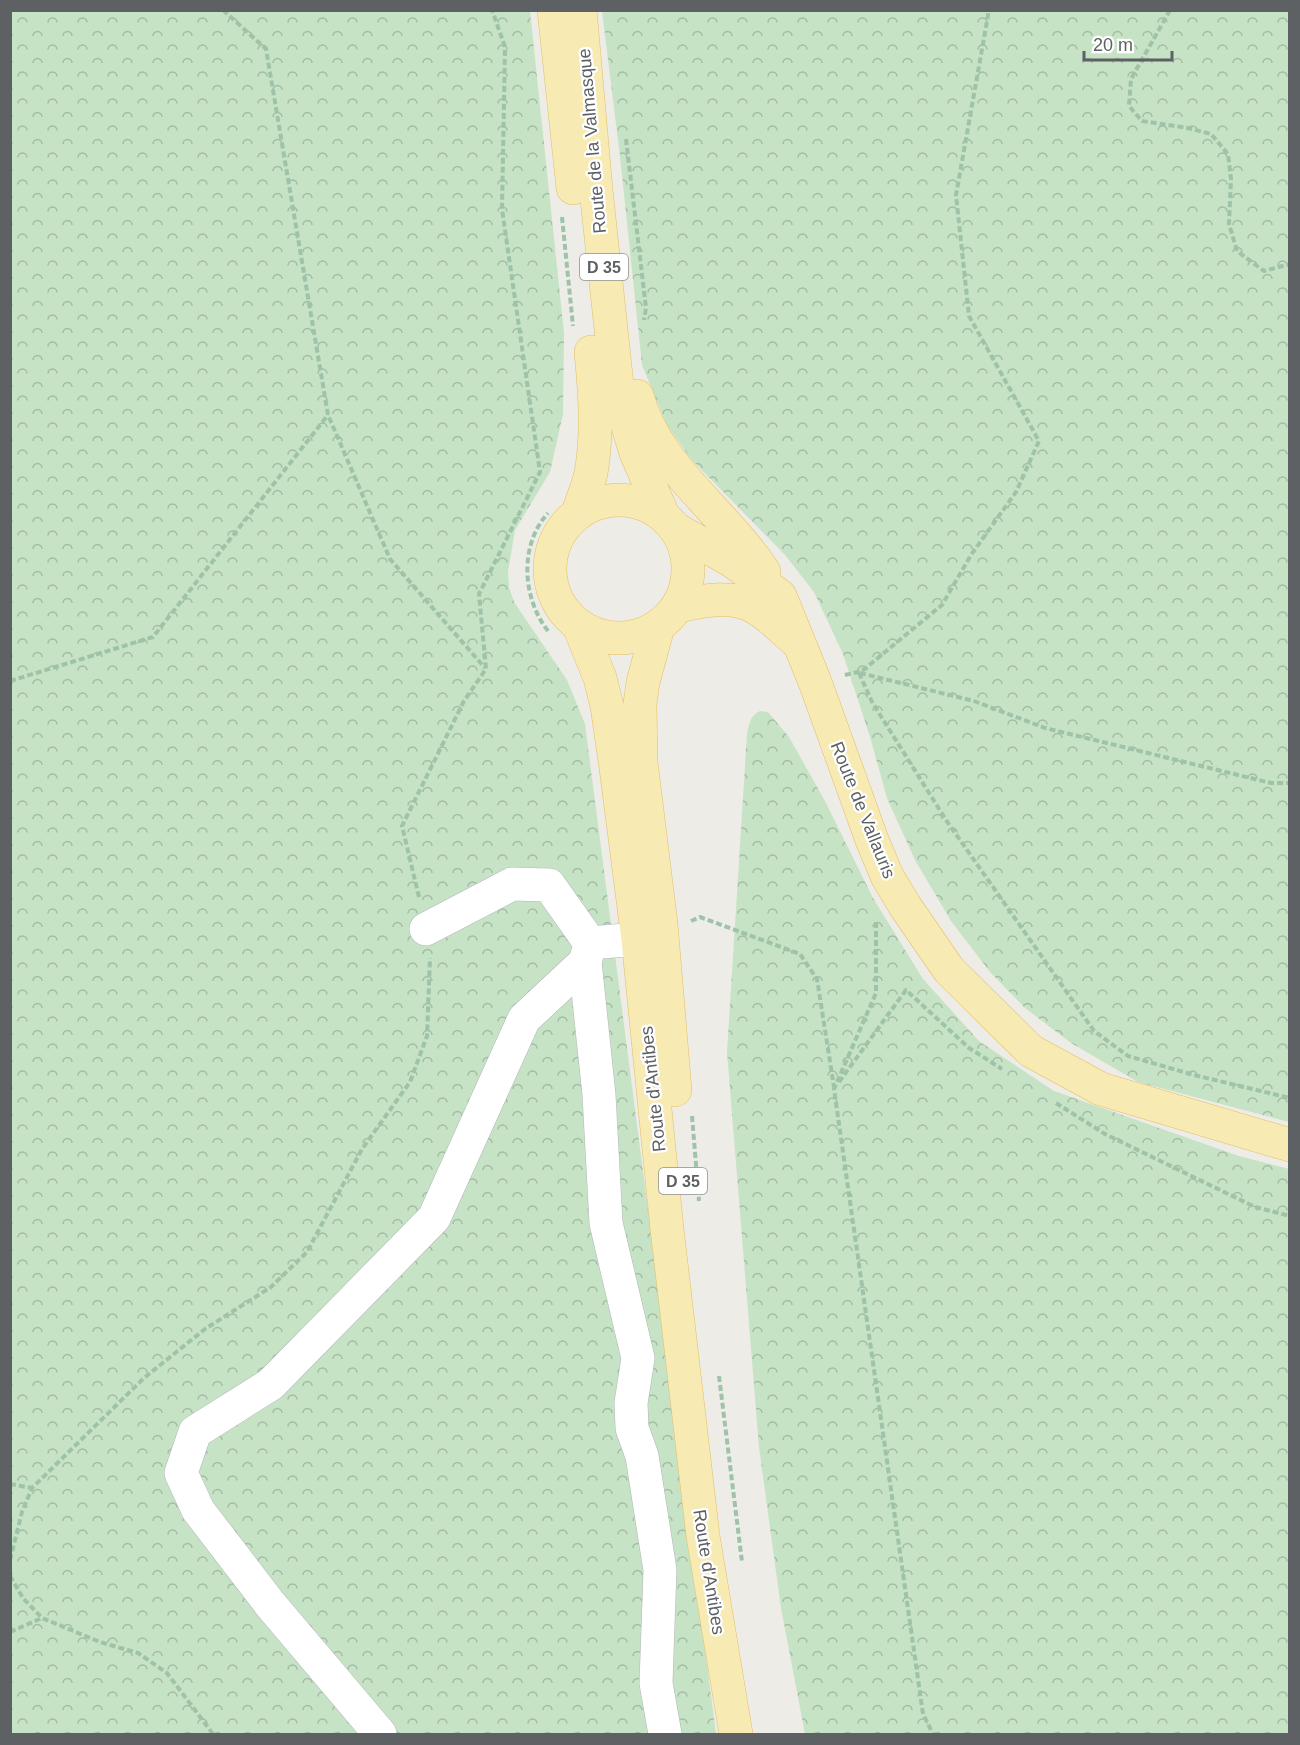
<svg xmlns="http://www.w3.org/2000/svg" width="1300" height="1745" viewBox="0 0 1300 1745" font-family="Helvetica,sans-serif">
  <defs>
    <pattern id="forest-crowns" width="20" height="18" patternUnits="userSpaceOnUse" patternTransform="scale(1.5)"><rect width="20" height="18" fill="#c6e3c5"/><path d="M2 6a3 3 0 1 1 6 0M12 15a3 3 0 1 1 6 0" fill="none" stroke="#a4bba4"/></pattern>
  </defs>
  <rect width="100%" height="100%" fill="#eeece6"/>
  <path fill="url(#forest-crowns)" d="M11 11H530L564 333 563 414 550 472 515 530 508 572 509 587 514 602 567 680 585 724 716 1734H11Z
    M602 11H1289V1122L1138 1082 1071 1043 1025 1008 990 972 951 921 915 860 887 798 870 737 843 654 814 592 785 555 691 459 667 425 642 365 620 156Z
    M760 711 768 712 789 737 825 801 873 898 923 979 979 1041 1054 1091 1239 1156 1289 1169V1734H805L781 1608 759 1447 727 1052 747 734C749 724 750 716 760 711Z"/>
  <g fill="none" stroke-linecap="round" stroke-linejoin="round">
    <defs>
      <path id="minor" d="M426 929 512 884 549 885 590 943
        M590 943 638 939
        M589 948 585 962 599 1095 606 1223 638 1358 631 1403 632 1428 642 1456 660 1570 656 1683 665 1734
        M380 1734 270 1604 198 1510 181 1473 195 1432 271 1384 434 1218 524 1019 585 962"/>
      <path id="major" d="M554 10 573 188
        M580 10 596 190 618 394 636 453 663 515
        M637 396C656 467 725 512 764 572
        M550 569a69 69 0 1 1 138 0a69 69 0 1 1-138 0Z
        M578 513C582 500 588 487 591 473 598 433 595 393 591 352
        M676 529 732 561 780 596 815 682 872 840 887 876 905 906 949 970 1031 1051 1101 1089 1290 1145
        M678 606C702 601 733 594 756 608 771 617 784 631 797 642
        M579 626 600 678 607 706 616 768 638 939 667 1229 703 1536 736 1734
        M658 627 643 682 640 704 641 762 661 924 675 1090"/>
    </defs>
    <use href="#minor" stroke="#b3b6b9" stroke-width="34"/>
    <use href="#major" stroke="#e3be6a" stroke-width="34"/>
    <path stroke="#9ec3a8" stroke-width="4" stroke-dasharray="6 3" stroke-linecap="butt" d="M223 10 266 49 328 415 390 559 485 668
      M1170 10 1131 79 1129 106 1142 121 1188 128 1211 134 1228 154 1231 179 1229 224 1237 251 1264 271 1290 264
      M626 139 646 308 644 320
      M562 217 573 326
      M548 631C522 598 519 545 548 513
      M859 673 872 702 946 820 1094 1031 1128 1056 1194 1075 1290 1098
      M860 673 974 701 1045 728 1271 783H1290
      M845 675 862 671 942 605 971 555 1016 492 1039 441 969 316 956 195 989 10
      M10 681 153 637 328 415
      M419 897 402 826 464 701 486 669 479 594 540 472 502 209 505 47 492 10
      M691 921 700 917 800 954 817 979 834 1087
      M876 922V993L834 1089 923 1714 933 1734
      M839 1082 906 990 969 1048 1002 1069
      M1056 1103 1105 1134 1255 1207 1290 1216
      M692 1116 699 1201
      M719 1376 742 1562
      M10 1484 32 1488
      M10 1560 22 1512 32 1488 144 1378 205 1329 271 1287 307 1252 362 1149 410 1082 427 1036 430 958
      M10 1576 23 1598 42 1618 100 1642 138 1653 167 1673 213 1734
      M10 1632 42 1618"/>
    <use href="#minor" stroke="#fff" stroke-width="33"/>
    <use href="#major" stroke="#f7eab2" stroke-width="33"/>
  </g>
  <g text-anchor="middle" stroke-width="4.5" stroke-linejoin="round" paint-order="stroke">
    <g fill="#fff" stroke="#8e9092" stroke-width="1.5">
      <rect x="580" y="254" width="48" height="26" rx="4.5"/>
      <rect x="659" y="1168" width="48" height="26" rx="4.5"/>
    </g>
    <g font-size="16" font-weight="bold" fill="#5d6164">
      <text x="604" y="273">D 35</text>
      <text x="683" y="1187">D 35</text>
    </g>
    <g font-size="18" fill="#5d6164" stroke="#fff">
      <text transform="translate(592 141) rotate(-95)" y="6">Route de la Valmasque</text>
      <text transform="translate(863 810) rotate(68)" y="6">Route de Vallauris</text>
      <text transform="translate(653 1089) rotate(-96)" y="6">Route d'Antibes</text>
      <text transform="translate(709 1572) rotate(81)" y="6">Route d'Antibes</text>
    </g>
  </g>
  <rect width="1300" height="1745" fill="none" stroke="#5d6164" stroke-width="24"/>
  <path d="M1084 51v9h88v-9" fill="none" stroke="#5d6164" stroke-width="3"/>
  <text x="1093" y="51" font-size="18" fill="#5d6164" stroke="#ffffff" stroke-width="4.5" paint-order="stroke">20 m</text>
</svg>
